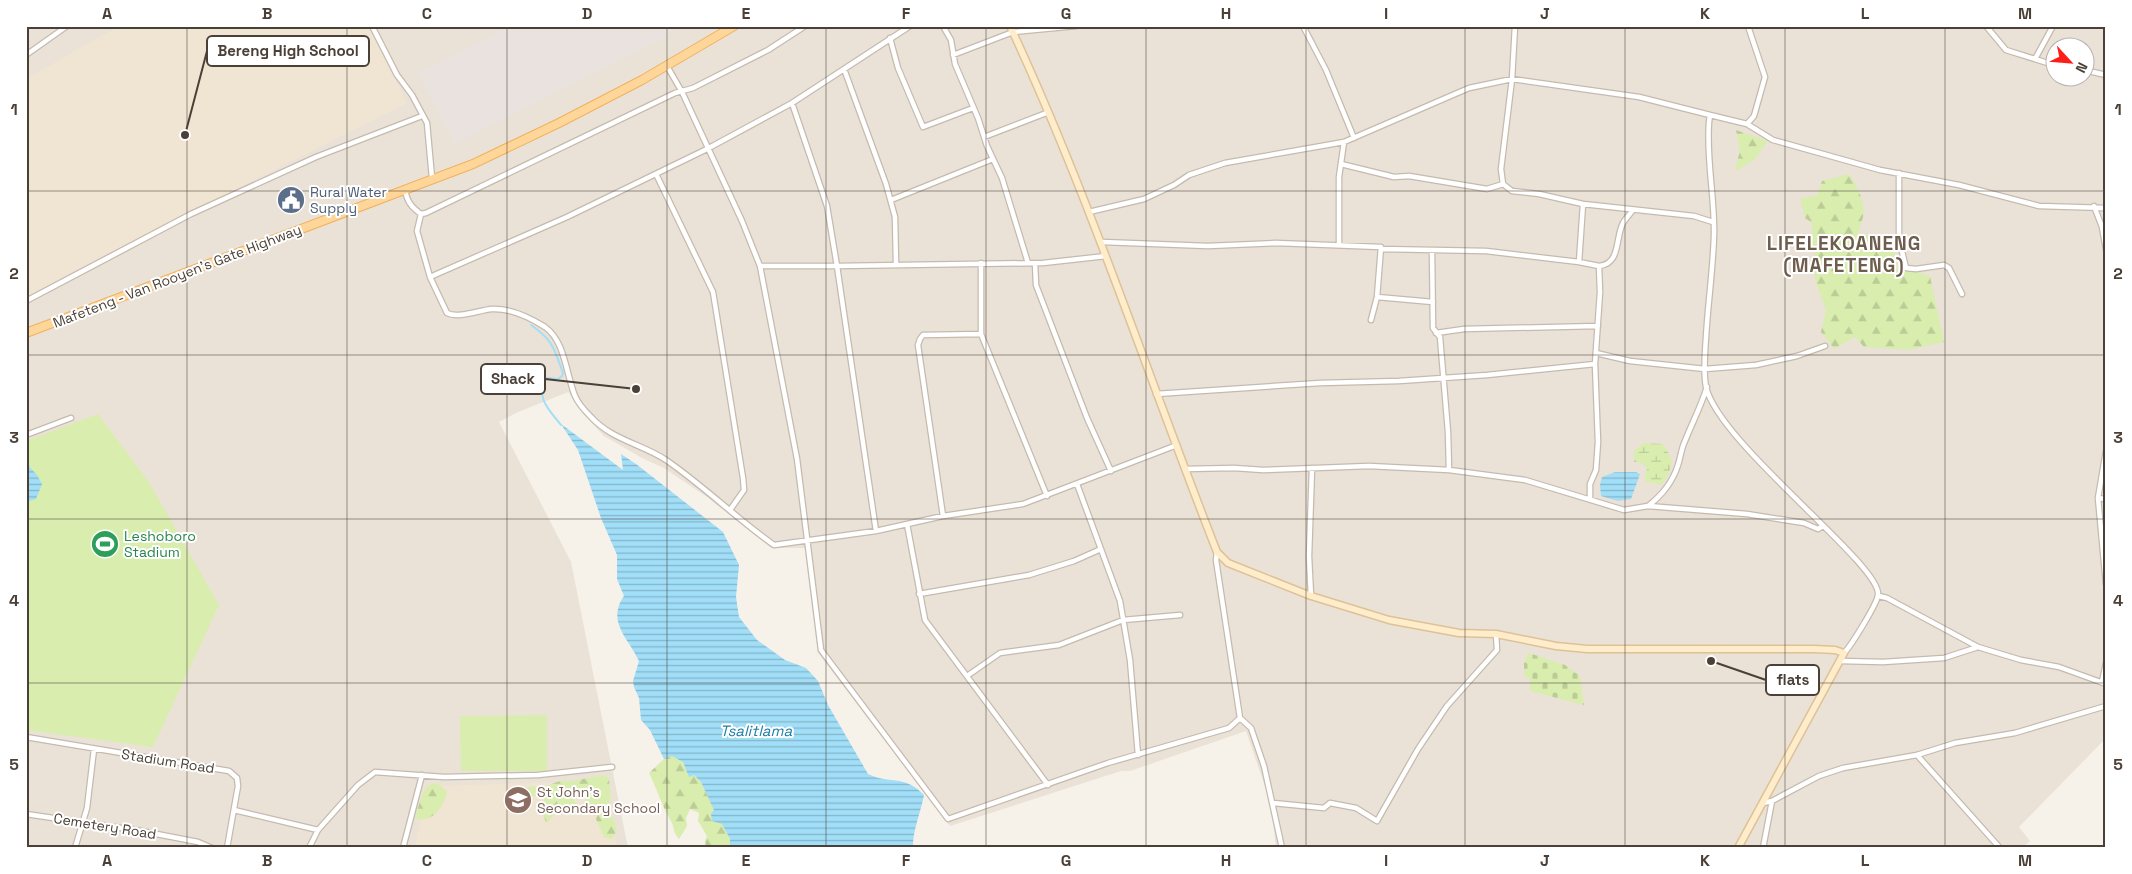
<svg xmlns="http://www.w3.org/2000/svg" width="2132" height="874" viewBox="0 0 2132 874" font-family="'Space Grotesk',sans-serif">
  <defs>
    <pattern id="forest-firs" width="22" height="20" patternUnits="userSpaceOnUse" patternTransform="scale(1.25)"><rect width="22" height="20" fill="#d9edaf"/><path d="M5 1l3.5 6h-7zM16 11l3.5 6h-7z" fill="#bccc97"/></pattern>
    <pattern id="wetland-marsh" width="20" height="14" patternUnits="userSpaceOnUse" patternTransform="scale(1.25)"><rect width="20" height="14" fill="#d9edaf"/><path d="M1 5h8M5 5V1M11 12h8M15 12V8" fill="none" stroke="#bccc97"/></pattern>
    <pattern id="cemetery-stones" width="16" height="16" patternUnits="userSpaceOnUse" patternTransform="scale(1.25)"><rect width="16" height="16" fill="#d9edaf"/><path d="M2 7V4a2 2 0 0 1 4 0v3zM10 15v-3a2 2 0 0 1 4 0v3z" fill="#bccc97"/></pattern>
    <pattern id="water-rules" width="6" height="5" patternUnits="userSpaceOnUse" patternTransform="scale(1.25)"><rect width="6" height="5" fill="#a1def7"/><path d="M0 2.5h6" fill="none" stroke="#85b5c9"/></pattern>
  </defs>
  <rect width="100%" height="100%" fill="#f6f1e9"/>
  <path fill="#eae2d7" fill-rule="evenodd" d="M26 26H2106V738L2019 827 2030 841 2022 848H1276L1271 804 1246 731 1130 771H1121L950 826 818 653 805 548H771L707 497 664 468 642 458 604 436 590 421 568 392 518 412 499 422 571 562 628 848H26ZM2054 48H2084V78H2054Z"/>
  <path fill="#e9e2de" d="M510 26H672L674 32 455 144 418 73Z"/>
  <path fill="#f0e4d2" d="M119 26H368L407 103 70 273 26 297V79Z
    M606 781 617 848H414L429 786Z"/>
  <path fill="url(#forest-firs)" d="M1736 130 1768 141 1755 159 1738 170 1735 169 1740 151Z
    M1849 174C1857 185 1866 203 1863 217 1861 224 1859 229 1858 237L1862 239 1863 234 1869 236 1876 251 1894 250 1898 271 1907 269 1930 276 1944 342 1909 350 1864 347 1855 337 1834 349 1821 332 1826 310 1815 280V254L1807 249 1813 238 1811 222 1805 218 1800 199 1817 195 1822 181Z
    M672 755 683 762 689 776 694 775 701 782 730 839V848H706L705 841 707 836 698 821 699 813 690 809 686 818 687 826 679 839C672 831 675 828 671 821 662 806 657 789 649 773L664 759Z
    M604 775 609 779C609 789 616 804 602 807 596 808 592 805 586 808L584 805 587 796 586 790 583 788 571 789 570 795 578 806 574 812 553 815 549 821 546 823 541 806 545 798C539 792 529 799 520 798L518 794 528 787 546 786 560 781H573Z
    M434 783 438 784 447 791C445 806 431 825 415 818 420 806 420 787 434 783Z
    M603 810C614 815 621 829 612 839L604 837 596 819 598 814Z"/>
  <path fill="url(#wetland-marsh)" d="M1644 443 1663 444C1668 449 1668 455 1672 460 1671 470 1668 478 1661 485L1647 482 1644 479 1647 469C1644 463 1641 462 1634 462V451Z"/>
  <path fill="url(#cemetery-stones)" d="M1529 653 1565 665 1580 676 1584 705 1530 691V679L1524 676V662Z"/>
  <path fill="#d9edaf" d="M98 414 149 482 219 605 153 747 26 730V441Z
    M547 715V771H461L460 716Z"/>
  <path fill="url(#water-rules)" d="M561 424 623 470 621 454 636 464 723 532 739 565 736 597 739 617 757 640 785 660 806 668 818 681 828 705 868 774C891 785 904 774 924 795 921 811 912 833 913 848H730V839L722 824 712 821 711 814 714 810 701 782 694 775 689 777 683 762 672 756 664 759 650 730 641 720 639 698 634 687 633 681 639 661C629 639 606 622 624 596L617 579V555L601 518 578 450Z
    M29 452 28 465 37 475 42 484 36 499 26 502V453Z
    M1615 472H1636L1640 474 1631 499 1618 501 1601 496 1600 485 1602 477Z"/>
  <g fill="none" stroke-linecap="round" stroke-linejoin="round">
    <path stroke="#a1def7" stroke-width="2" d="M531 325C554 341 554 349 563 373L562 376 558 379 547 378C533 396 551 412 561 425"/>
    <defs>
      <path id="street" d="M372 26 397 75 412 95 427 123 432 178
        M943 26 951 40 955 64 978 118 987 146 1002 178 1028 263
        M1303 26 1326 70 1354 138
        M1515 26 1512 79 1501 169 1503 184 1512 191 1539 194 1583 204 1694 216 1713 222
        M1748 26 1765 77 1754 116 1747 124 1710 115 1709 122C1706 159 1715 198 1714 235 1713 269 1708 303 1706 337 1705 353 1703 371 1706 387 1719 444 1882 565 1878 595 1877 604 1851 646 1844 653
        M1986 26 2006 50 2054 65
        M890 38 898 68 923 127 973 108
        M26 55 67 26
        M953 55 1013 32 1076 26
        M2035 59 2053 26
        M667 66 682 92 742 221 760 266H837L876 531
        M844 69 886 184 895 217 896 263
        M2084 70 2106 75
        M792 103 827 206 837 266 1043 263 1106 256
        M1747 124 1773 140 1880 170 1959 185 2039 206 2106 208
        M984 137 1049 112
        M1341 164 1394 177 1409 176 1487 189 1503 184
        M1899 173V239L1906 268 1916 269 1944 265 1949 268 1962 294
        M656 174 713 292 743 478 744 490 730 510
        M405 190C407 201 411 207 421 214L426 213 675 93 693 88 768 50 805 26
        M891 200 993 159
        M1583 204 1579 262 1599 266
        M2094 206 2102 227 2106 249
        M1089 212 1144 199 1174 185 1189 175 1225 163 1344 142 1469 88 1512 79 1639 97 1710 115
        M421 214 417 231 430 277 447 313C458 319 479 310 492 309 511 308 529 317 545 327 565 341 566 374 575 396 578 403 585 411 591 417 612 440 642 444 666 460 704 486 737 519 774 545L876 531 943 516 1023 504 1177 445
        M1102 242 1208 246 1276 243 1381 247 1377 297 1371 320
        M1339 245V177L1344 142
        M1381 249 1486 251 1579 262
        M1432 251 1433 328 1440 337 1448 432 1449 470
        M981 263V334L1047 496
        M1035 263 1036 285 1087 418 1111 471
        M760 266 797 459 821 650 948 819 1108 763 1229 728 1240 718 1216 560 1217 552
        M430 277 567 217 707 149 792 103 910 26
        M1377 297 1433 302
        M26 301 191 214 316 157 422 116
        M1436 333 1464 329 1598 326
        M1596 353 1630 361 1705 369 1756 365 1797 356 1825 346
        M1156 394 1320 383 1399 381 1487 375 1595 364
        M26 435 71 418
        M2106 451 2098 498 2106 584
        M1185 469 1234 468 1263 470 1369 466 1449 470 1525 480 1624 510 1648 506 1747 514 1804 523 1818 529 1823 526
        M1077 484 1120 601 1130 660 1138 755
        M2098 498 2106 499
        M1590 499V484L1596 470 1598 442 1595 364 1600 292 1599 266C1621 264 1615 238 1623 223 1626 218 1630 214 1633 210
        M1648 506C1661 496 1673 481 1678 465 1680 459 1681 452 1683 446 1691 425 1700 409 1707 387
        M943 516 918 345 920 339 923 335 981 334
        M907 524 925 620 1048 785
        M919 594 1029 575 1074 561 1101 549
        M1311 596 1309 556 1312 468
        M1879 596 1887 598 1978 647 2021 660 2059 667 2106 684
        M1841 661 1883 662 1944 658 1978 647
        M967 676 1000 653 1059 645 1123 620 1180 615
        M2102 682 2106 663
        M1240 718 1251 728 1264 766 1282 848
        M26 737 229 771 237 778 238 786 227 848
        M1917 755 2000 848
        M1273 803 1324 808 1330 803 1356 808 1377 821 1418 749 1447 706 1497 650 1496 634
        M1763 803 1772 801 1819 776 1843 768 1917 755 1955 743 2015 733 2106 706
        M234 810 318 830 358 785 375 772 444 777 538 775 612 767
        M26 814 141 831 198 842 212 848
        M75 848 87 808 94 749
        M309 848 318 830
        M403 848 422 775
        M1763 848 1772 801"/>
      <path id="secondary" d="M1010 26C1090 197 1148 377 1217 552L1228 563 1311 596 1389 620 1459 633 1496 634 1556 646 1587 649H1814L1835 650 1844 653 1738 848"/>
      <path id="primary" d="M26 333 473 164 559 123 642 80 734 26"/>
    </defs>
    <use href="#street" stroke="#c6baae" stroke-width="7"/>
    <use href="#secondary" stroke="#ddc297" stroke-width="9"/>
    <use href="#primary" stroke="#efb25e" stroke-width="10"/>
    <use href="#street" stroke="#fff" stroke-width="4.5"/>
    <use href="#secondary" stroke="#ffecca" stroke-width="6"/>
    <use href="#primary" stroke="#ffd699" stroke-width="8"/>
  </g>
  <path fill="none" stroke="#4b4037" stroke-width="1" stroke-opacity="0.55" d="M187 26V848M347 26V848M507 26V848M667 26V848M826 26V848M986 26V848M1146 26V848M1306 26V848M1465 26V848M1625 26V848M1785 26V848M1945 26V848M26 191H2106M26 355H2106M26 519H2106M26 683H2106"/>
  <defs>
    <symbol id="civic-disc" viewBox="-11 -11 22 22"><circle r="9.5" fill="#5c6f8a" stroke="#fff"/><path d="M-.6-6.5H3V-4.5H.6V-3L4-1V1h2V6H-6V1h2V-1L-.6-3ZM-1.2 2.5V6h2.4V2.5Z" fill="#fff"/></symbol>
    <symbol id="stadium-disc" viewBox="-11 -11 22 22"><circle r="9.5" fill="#2e9e5b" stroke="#fff"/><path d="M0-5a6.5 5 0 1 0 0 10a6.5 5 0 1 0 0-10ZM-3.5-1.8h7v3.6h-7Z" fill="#fff"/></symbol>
    <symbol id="school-disc" viewBox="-11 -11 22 22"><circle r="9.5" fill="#8d6e63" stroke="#fff"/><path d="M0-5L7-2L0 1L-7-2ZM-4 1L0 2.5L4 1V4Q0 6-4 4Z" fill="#fff"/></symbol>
  </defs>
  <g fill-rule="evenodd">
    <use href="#civic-disc" x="275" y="184" width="32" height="32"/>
    <use href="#stadium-disc" x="89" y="528" width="32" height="32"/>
    <use href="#school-disc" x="502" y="784" width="32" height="32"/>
  </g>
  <g text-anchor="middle" stroke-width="4" stroke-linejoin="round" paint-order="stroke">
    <g font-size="14" fill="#4e5e75" stroke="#fff" text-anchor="start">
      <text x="310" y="197">Rural Water<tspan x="310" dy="16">Supply</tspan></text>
    </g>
    <g font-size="14" fill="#4b4037" stroke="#fff">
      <text transform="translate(177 276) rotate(-21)" y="5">Mafeteng - Van Rooyen's Gate Highway</text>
      <text transform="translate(168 761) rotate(9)" y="5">Stadium Road</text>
      <text transform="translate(105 826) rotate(9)" y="5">Cemetery Road</text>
    </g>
    <g font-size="14" fill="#27864d" stroke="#fff" text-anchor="start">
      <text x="124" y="541">Leshoboro<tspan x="124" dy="16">Stadium</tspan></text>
    </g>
    <g font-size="14" fill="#785e54" stroke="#fff" text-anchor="start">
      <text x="537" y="797">St John's<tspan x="537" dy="16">Secondary School</tspan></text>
    </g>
    <g font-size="15" font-style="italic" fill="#217fa7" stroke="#fff">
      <text x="756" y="736">Tsalitlama</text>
    </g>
    <g font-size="19" font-weight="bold" letter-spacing="1" fill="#6f5d4d" stroke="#fff">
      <text x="1844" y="250">LIFELEKOANENG<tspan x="1844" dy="22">(MAFETENG)</tspan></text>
    </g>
  </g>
  <path fill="none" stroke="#4b4037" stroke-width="2" d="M185 135L207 51M636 389L545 379M1711 661L1766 680"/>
  <g fill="#4b4037" stroke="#fff" stroke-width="2">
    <circle cx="185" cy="135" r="5"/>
    <circle cx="636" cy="389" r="5"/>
    <circle cx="1711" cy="661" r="5"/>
  </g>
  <g fill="#fff" stroke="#4b4037" stroke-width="2">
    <rect x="207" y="36" width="162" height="30" rx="5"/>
    <rect x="481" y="364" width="64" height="30" rx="5"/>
    <rect x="1766" y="665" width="53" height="30" rx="5"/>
  </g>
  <g font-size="15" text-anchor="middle" font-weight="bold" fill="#4b4037">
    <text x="288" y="56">Bereng High School</text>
    <text x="513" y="384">Shack</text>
    <text x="1793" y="685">flats</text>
  </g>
  <rect width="2132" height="874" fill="none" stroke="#ffffff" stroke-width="55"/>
  <g transform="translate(2070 62) rotate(116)"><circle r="24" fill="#ffffff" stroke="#b7b3af"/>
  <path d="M0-4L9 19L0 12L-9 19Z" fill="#ff1e17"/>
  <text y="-8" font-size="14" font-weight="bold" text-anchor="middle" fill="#4b4037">N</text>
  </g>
  <rect x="28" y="28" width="2076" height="818" fill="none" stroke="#4b4037" stroke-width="2"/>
  <g font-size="16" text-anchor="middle" font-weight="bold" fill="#4b4037">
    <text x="107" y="19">A</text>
    <text x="267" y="19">B</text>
    <text x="427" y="19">C</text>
    <text x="587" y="19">D</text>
    <text x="746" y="19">E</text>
    <text x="906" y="19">F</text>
    <text x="1066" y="19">G</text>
    <text x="1226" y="19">H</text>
    <text x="1386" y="19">I</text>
    <text x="1545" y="19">J</text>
    <text x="1705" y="19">K</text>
    <text x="1865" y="19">L</text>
    <text x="2025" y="19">M</text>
    <text x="14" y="115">1</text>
    <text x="2118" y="115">1</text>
    <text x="14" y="279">2</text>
    <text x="2118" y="279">2</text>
    <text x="14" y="443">3</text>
    <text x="2118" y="443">3</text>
    <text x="14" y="606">4</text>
    <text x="2118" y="606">4</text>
    <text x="14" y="770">5</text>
    <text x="2118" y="770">5</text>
    <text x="107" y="866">A</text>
    <text x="267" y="866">B</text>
    <text x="427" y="866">C</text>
    <text x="587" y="866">D</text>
    <text x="746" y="866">E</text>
    <text x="906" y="866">F</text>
    <text x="1066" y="866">G</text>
    <text x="1226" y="866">H</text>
    <text x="1386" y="866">I</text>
    <text x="1545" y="866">J</text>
    <text x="1705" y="866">K</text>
    <text x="1865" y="866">L</text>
    <text x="2025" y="866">M</text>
  </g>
</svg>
